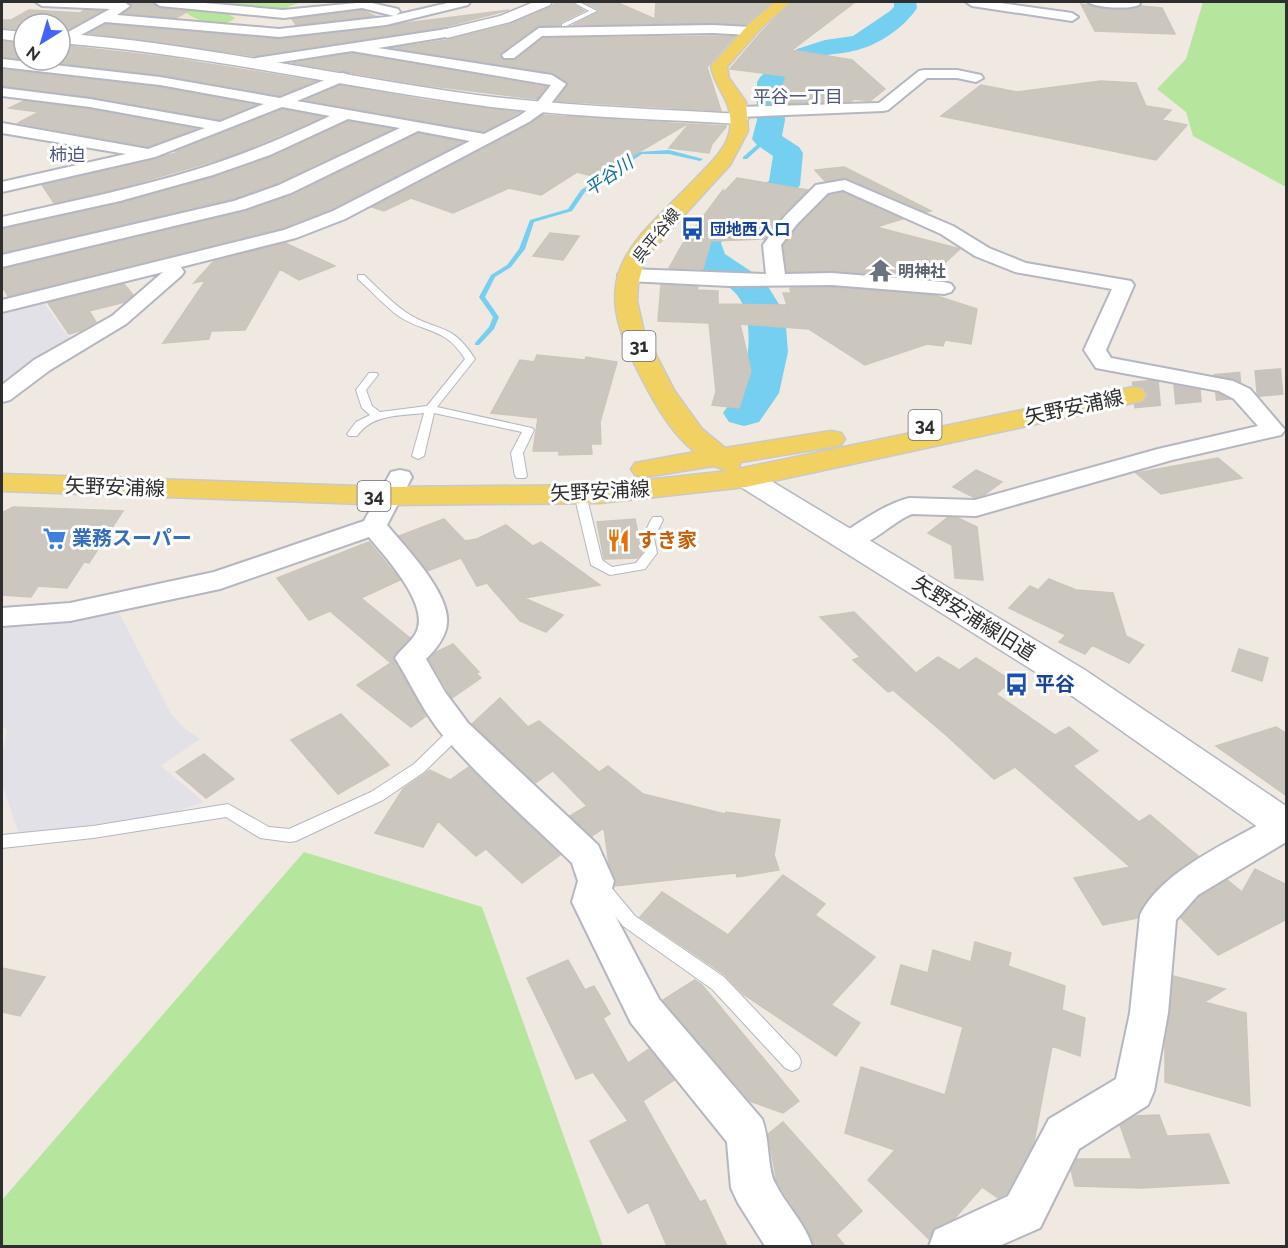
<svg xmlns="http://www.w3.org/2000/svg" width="1288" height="1248" viewBox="0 0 1288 1248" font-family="Raleway,'Noto Sans JP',sans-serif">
  <rect width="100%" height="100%" fill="#efe9e1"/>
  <path fill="#e3e1e8" d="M41 299 72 342 36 360 2 389V309Z
    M119 613 171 714 185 729 200 739 161 766 204 802 160 817 19 834 2 784V757L7 730 2 726V627H35Z"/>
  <path fill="#f0e6d1" d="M144 2 208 7 256 12 224 27 114 15 136 3Z"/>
  <path fill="#b6e59e" d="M191 2H301L275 12Z
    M1203 2H1286V187L1193 136 1186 112 1157 89 1186 59Z
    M189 7C204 9 222 9 235 18 220 31 196 20 183 11Z
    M304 852 482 907 603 1246H2V1200Z"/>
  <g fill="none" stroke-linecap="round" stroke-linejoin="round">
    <path fill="#75cff0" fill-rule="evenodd" d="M765 138 769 139 747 159H743V157Z
      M669 150 703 159 700 161 669 154H642L585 192 572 211 534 222 525 249 511 267 495 277 485 297 499 317 494 329 479 345H475V343L489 327 493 317 479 297 491 275 507 265 519 249 530 220 568 209 581 190 639 152Z"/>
    <path fill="#75cff0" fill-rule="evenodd" d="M894 2H916L917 8C903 29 877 46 853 51 842 54 831 53 821 57 807 63 795 73 783 84L785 120 782 136 799 147 803 153 800 185 795 192 774 205 761 222 724 238 721 243 725 254 764 280 785 314 788 352 779 393 759 422 744 426 729 422 723 413C727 407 733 401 736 394 750 370 755 317 737 295 717 271 698 282 687 243L699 224 737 208 752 191 769 181 773 156 757 145 752 139 757 120V82L761 76 797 49 825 40 853 36 890 11 894 7Z"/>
  </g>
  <path fill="#cbc7bf" stroke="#cbc5ba" stroke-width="1.5" d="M127 2 152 3 160 8 188 11 176 18 123 13 132 6Z
    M557 2H571L584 11 561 22 560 25 538 26 501 53 502 59 515 60 543 38 735 36 707 67 721 111 556 101 568 84 552 73 392 48 448 40 511 24 551 7Z
    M583 2H616L655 19 656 2H772L746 25 713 23 573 25 599 12 598 9Z
    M792 2H855L792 50 852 60 885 89 870 101 854 99 850 102 778 104 786 76 730 69 762 31Z
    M1081 4 1114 10 1141 6 1162 8 1175 34 1095 31Z
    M29 10 80 13 84 10 102 11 65 31H60V24H24V30L2 28V20H11Z
    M362 10 375 16 296 25 292 19Z
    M509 10 444 27 254 56 88 33 105 24 279 39Z
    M2 41 24 44V59L2 57Z
    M60 45 165 57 315 81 280 96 160 75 31 60H60Z
    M352 53 547 87 537 99 425 85 292 63Z
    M2 69 160 87 256 105 220 120 90 97 2 86Z
    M1101 81 1136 83 1146 106 1171 110 1162 120 1187 125 1156 160 941 116 981 85 1017 92Z
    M340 85 424 100 520 112 484 132 305 100Z
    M24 101 90 109 196 129 148 147 18 123 39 112 9 108Z
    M282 109 323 117 231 156 124 187 54 203 42 185 180 152 175 151Z
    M543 115 687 124 596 177 577 172 541 195 509 188 453 213 411 198 384 211 372 207 530 124Z
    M348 121 393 129 278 183 233 199 2 253V229L120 203 214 177 271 157Z
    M689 124 726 126V127L712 144 709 153 669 148Z
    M418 133 463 142 332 209 283 228 8 296 2 286V269L246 211 292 195Z
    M844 167 931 211 926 212 846 178 825 181 815 170Z
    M737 178 808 190 783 214 765 239 711 241 703 269 669 268 682 245 723 190 724 192Z
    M843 192 902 219 876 227 960 249 936 271 921 269 919 278 832 271 787 272 783 246 799 225 829 195Z
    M550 233 579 236 563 260 533 256Z
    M285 243 335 266 299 280 280 269 245 330 211 331 209 339 163 343 206 280 194 283 214 261Z
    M124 284 133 295 125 302 89 311 96 322 82 330 69 334 48 303Z
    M661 285 698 287 697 290 718 291V304L787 305 783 293H791L790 288 832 287 934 295 977 309 971 344 945 340 943 346 927 344 865 365 809 329 740 324 751 371 739 408 712 405 716 392 709 323 658 321Z
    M537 355 585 360 586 357 617 362 600 422 601 444H591L592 454 559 455V451H533L538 418 491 413 520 360 534 362Z
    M1218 458 1242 478 1161 494 1136 473Z
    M976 470 1002 482 984 495 975 498 953 487Z
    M13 507 123 511 89 563 84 562 67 588 38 586 31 597 2 595V513Z
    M948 517 958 518 977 527 983 580 955 578 952 545 928 533Z
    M444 519 465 541 477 539 506 525 533 546 541 542 600 585 524 598 563 615 546 632 520 621 487 583 477 586 461 558 427 571 399 536Z
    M635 519 642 553 637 558 604 559 597 522Z
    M369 542 400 580 361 598 410 638 393 659 426 716 411 727 357 685 391 663 330 611 309 620 277 578Z
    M1049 579 1076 590 1113 593 1126 636 1144 645 1129 663 1092 645 1085 654 1059 642 1066 635 1009 608 1030 586 1038 590Z
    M854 612 916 673 938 657 959 670 976 658 1012 681 996 694 1055 735 1069 727 1098 751 1073 766 1139 822 1150 815 1198 856 1162 883 1148 898 1137 918 1103 925 1074 878 1130 867 1015 767 994 779 946 735 893 690 888 692 853 660 860 657 820 617Z
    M453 644 479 672 476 673 481 678 452 698 429 659 436 652Z
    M1239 649 1268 658 1262 681 1232 671Z
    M500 698 528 727 539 721 599 772 608 766 643 794 725 814 726 812 780 820 774 855 779 870 737 877 736 873 615 886 616 880 609 865 604 828 592 836 570 816 587 806 553 771 535 783 472 724Z
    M341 714 389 765 338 794 291 740Z
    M1276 727 1287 734V796L1216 746Z
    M204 754 234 779 206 798 176 772Z
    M469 767 560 855 522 883 486 849 476 856 438 821 423 847 375 833 403 789 430 770 450 780Z
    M1255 869 1287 885V919L1218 955 1181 918 1199 897 1227 880 1242 892Z
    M783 875 825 904 815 915 875 957 831 1005 860 1023 836 1056 743 994 725 975 640 917 662 892 728 935Z
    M975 942 1011 953 1008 966 1065 986 1062 1010 1085 1018 1080 1056 1052 1046 1034 1142 1006 1194 998 1198 982 1187 955 1218 934 1228 929 1239 868 1180 895 1150 845 1133 861 1067 945 1095 963 1027 891 1004 901 965 928 973 933 950 971 962Z
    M568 960 585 990 594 986 610 1014 603 1018 628 1063 649 1049 674 1080 643 1101 700 1202 705 1200 727 1246H667L648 1202 628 1213 590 1141 628 1121 593 1072 576 1079 527 978Z
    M2 968 45 977 20 1016 2 1012Z
    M1173 976 1225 989 1204 1002 1246 1013 1250 1106 1165 1082V1040Z
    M695 980 702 985 799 1101 783 1113 750 1101 663 1000Z
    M1159 1115 1167 1136 1209 1134 1229 1183 1142 1188 1075 1186 1071 1170 1077 1159H1132L1120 1125 1135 1116Z
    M783 1122 862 1211 836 1235 845 1246H814L807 1228 777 1182 768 1134Z"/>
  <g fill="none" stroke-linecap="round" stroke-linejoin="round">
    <path stroke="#c8c4bd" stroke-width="27" stroke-dasharray="27 14" stroke-linecap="butt" d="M1133 395 1286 381"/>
    <defs>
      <path id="lane" d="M573 2H579L597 11 566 26H562V24L589 11Z
        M358 275H364C378 288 391 302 407 313 438 333 451 321 475 359L437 407 532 428 534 430 523 453 527 476 525 478H517L515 476 511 453 522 432 434 413 424 456 418 459 412 456 424 413C399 416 372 414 357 436H349L347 434 356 422 370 415 362 408 356 390 369 373H377L378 375 366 390 372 406 380 412 427 406 465 359C445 327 427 334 400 317 384 306 372 291 358 279Z
        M580 490 586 494 602 560 612 567 636 563 645 552 642 538 651 520 653 517H661L663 520 654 538 657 553 645 569 610 575 591 565 574 494Z
        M457 726 462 727 464 731 462 735 424 772 383 800 296 841 290 842 260 838 226 817 93 838 2 848V835L93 826 228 804 269 827 289 829 371 792 414 764 452 727Z
        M599 878 605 880 635 916 724 977 799 1056 801 1062 799 1068 792 1071 785 1068 712 989 623 926 591 885 593 880Z"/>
      <path id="street" d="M36 2H124L130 6 117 15 279 29 394 16 362 8 284 18 160 6 154 2H193L283 10 367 2 398 9 400 12 396 15 452 2H470L468 5 386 25 279 37 105 22 66 43 61 42V36L110 9 42 6Z
        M966 2H993L1072 13 1078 17 1072 21 972 6Z
        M1088 2H1138L1140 4C1133 10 1095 8 1088 2Z
        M713 25 750 27 756 31 750 35 713 33 542 36 514 58H504L502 55 539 28Z
        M447 29 452 30 454 33 452 36 378 48 552 75 566 84 546 110 529 122 345 219 296 238 181 267 184 272 181 276 126 324 50 370 10 400 2 402V385L34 360 112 316 163 272 2 312V300L284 230 333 211 470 141 418 131 291 193 245 209 2 267V255L234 201 279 185 400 128 348 119 270 155 213 175 120 201 2 227V217C67 202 134 189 198 169 244 155 287 136 330 116L282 107 155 157 2 192V182L126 154 2 133V123L148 149 205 128 90 107 2 96V88L90 99 220 122 264 104 160 85 2 67V59L160 77 280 98 342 73 347 74 349 77 347 80 297 101 484 134 519 116 536 104 551 85 352 51 256 66 249 62 256 58Z
        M924 70H957L981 75 983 78 976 82 957 78H927L888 110 883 111 739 117 731 112 739 107 879 103 919 71Z
        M845 180 953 226 989 248 1026 263 1131 281 1134 285 1106 350 1111 358 1233 381 1250 389 1285 430 1281 435 1172 460 976 516 912 514C889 523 866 553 840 547L836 541 840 535C862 521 883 505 909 498L975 500 1158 449 1258 426 1234 399 1219 391 1096 368 1084 350 1112 289 1015 272 975 256 941 234 843 190 828 193 797 224 781 245 785 274 832 273 944 282 951 284 954 288 951 292 944 294 832 285 729 286 628 281 621 279 618 275 621 271 628 269 766 274 763 245 785 216 816 185Z
        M400 470 409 472 412 477 387 525C406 548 450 593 447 623 446 637 436 649 426 659L445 692 468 723 598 845 614 881 608 902 659 999 762 1119C770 1140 767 1167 775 1183 786 1205 805 1223 812 1246H765L738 1203 731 1188 727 1142 631 1023 572 902 578 881 572 863C530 822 485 783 447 740 425 716 412 685 395 658 401 649 411 642 416 633 431 605 385 557 369 537L220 589 70 621 2 626V608L70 603 214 572 364 521 391 472Z
        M1286 813V842L1198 895 1176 920 1168 1013 1154 1091 1148 1105 1079 1149 1040 1228 999 1246H929L935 1230 1008 1196 1049 1119 1116 1079 1130 1013 1140 915C1161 871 1231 841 1273 817Z"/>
      <path id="secondary" d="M534 2H552L550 5 510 22 447 38 439 33 442 30 500 16Z
        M2 30 24 32V42L2 39Z
        M60 33C201 44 337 76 477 95 564 106 652 109 739 114L745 115 748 119 745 123 739 124C652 119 564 117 477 105 337 86 201 54 60 43Z
        M746 469 756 472 1085 670 1286 806V841L1272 837 1061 688 736 484 732 478 736 472Z"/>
      <path id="primary" d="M775 2H790L760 29 727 67 729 78 746 102 748 131 730 165 645 258 638 284 637 301 644 332 674 390 702 429 725 448 831 431 841 433 845 439 841 445 831 447 741 462 738 469 728 471 1133 387 1142 389 1146 395 1142 401 746 487 600 503 390 505 2 491V474L390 487 600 485 728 471 714 466 645 477 635 475 631 469 635 463 695 452C668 431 649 393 634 363 586 266 638 240 700 174 711 163 728 146 730 130 734 99 715 91 711 66L750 23Z"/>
    </defs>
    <use href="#lane" stroke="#b4b7c1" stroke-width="2"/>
    <use href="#street" stroke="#b4b7c1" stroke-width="4"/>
    <use href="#secondary" stroke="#b4b7c1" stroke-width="3"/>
    <use href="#primary" stroke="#c9c9c9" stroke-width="3"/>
    <use href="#lane" fill="#fff" fill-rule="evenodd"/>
    <use href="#street" fill="#fff" fill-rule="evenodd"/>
    <use href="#secondary" fill="#fff" fill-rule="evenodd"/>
    <use href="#primary" fill="#f2d163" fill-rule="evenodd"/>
  </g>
  <defs>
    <symbol id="bus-bare" viewBox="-9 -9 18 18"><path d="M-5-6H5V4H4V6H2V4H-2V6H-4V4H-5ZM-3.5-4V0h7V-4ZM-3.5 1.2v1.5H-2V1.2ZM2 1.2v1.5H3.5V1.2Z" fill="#1a4fb4" stroke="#fff" stroke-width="2.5" paint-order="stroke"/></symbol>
    <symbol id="temple-bare" viewBox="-9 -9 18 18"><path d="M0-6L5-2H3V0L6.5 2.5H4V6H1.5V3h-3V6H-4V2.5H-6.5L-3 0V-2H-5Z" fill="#6b7280" stroke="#fff" stroke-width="2.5" paint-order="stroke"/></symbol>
    <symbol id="supermarket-bare" viewBox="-9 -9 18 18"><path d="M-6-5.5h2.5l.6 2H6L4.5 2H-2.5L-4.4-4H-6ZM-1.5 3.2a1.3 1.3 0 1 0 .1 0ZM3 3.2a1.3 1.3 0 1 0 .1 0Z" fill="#3f7fe0" stroke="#fff" stroke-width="2.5" paint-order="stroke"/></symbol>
    <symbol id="restaurant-bare" viewBox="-9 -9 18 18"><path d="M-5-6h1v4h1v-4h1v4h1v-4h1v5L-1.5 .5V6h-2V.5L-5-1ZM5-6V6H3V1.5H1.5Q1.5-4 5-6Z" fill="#e8710a" stroke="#fff" stroke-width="2.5" paint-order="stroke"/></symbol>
  </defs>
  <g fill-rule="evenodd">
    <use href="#bus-bare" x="676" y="212" width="33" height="33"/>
    <use href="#temple-bare" x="864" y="254" width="33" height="33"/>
    <use href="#supermarket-bare" x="38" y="522" width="33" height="33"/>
    <use href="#restaurant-bare" x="602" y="524" width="33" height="33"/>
    <use href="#bus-bare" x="1000" y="668" width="33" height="33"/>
  </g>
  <g text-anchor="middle" stroke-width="6" stroke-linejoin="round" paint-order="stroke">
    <g font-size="16" font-weight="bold" fill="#164399" stroke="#fff" text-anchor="start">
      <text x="710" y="235">団地西入口</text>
    </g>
    <g font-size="16" fill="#2e2e2e" stroke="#fff">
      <text transform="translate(656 235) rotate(-51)" y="6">呉平谷線</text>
    </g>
    <g font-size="16" font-weight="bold" fill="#5b616d" stroke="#fff" text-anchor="start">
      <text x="898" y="277">明神社</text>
    </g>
    <g font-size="18" fill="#4d5680" stroke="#fff">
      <text x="798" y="103">平谷一丁目</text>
    </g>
    <g font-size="18" fill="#4d5680" stroke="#fff">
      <text x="67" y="161">柿迫</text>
    </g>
    <g font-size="18" font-style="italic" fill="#0d6fa3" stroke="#fff">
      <text transform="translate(609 176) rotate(-35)" y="6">平谷川</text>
    </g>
    <g fill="#fff" stroke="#6d6d6d" stroke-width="1.5">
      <rect x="622.5" y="331" width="33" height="30" rx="4.5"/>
      <rect x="908.5" y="410" width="33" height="30" rx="4.5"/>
      <rect x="357.5" y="481" width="33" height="30" rx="4.5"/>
    </g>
    <g font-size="18" font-weight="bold" fill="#2e2e2e">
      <text x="639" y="352">31</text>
      <text x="925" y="431">34</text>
      <text x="374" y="502">34</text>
    </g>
    <g font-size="20" fill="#2e2e2e" stroke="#fff">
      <text transform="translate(1074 407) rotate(-12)" y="7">矢野安浦線</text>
      <text transform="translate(115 487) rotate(2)" y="7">矢野安浦線</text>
      <text transform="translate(600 491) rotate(-3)" y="7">矢野安浦線</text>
      <text transform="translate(974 618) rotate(32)" y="7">矢野安浦線旧道</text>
    </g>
    <g font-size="20" font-weight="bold" fill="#366cbe" stroke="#fff" text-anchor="start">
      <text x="72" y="545">業務スーパー</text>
    </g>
    <g font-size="20" font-weight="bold" fill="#c56008" stroke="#fff" text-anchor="start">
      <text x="637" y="547">すき家</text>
    </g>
    <g font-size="20" font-weight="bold" fill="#164399" stroke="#fff" text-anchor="start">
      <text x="1035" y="691">平谷</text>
    </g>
  </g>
  <rect width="1288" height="1248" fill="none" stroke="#2e2e2e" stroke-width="6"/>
  <g transform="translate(42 42) rotate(217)"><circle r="28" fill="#ffffff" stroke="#ababab" stroke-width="1.5"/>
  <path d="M0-4.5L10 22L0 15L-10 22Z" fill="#4264fb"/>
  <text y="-9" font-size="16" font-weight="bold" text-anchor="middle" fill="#2e2e2e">N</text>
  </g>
</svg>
